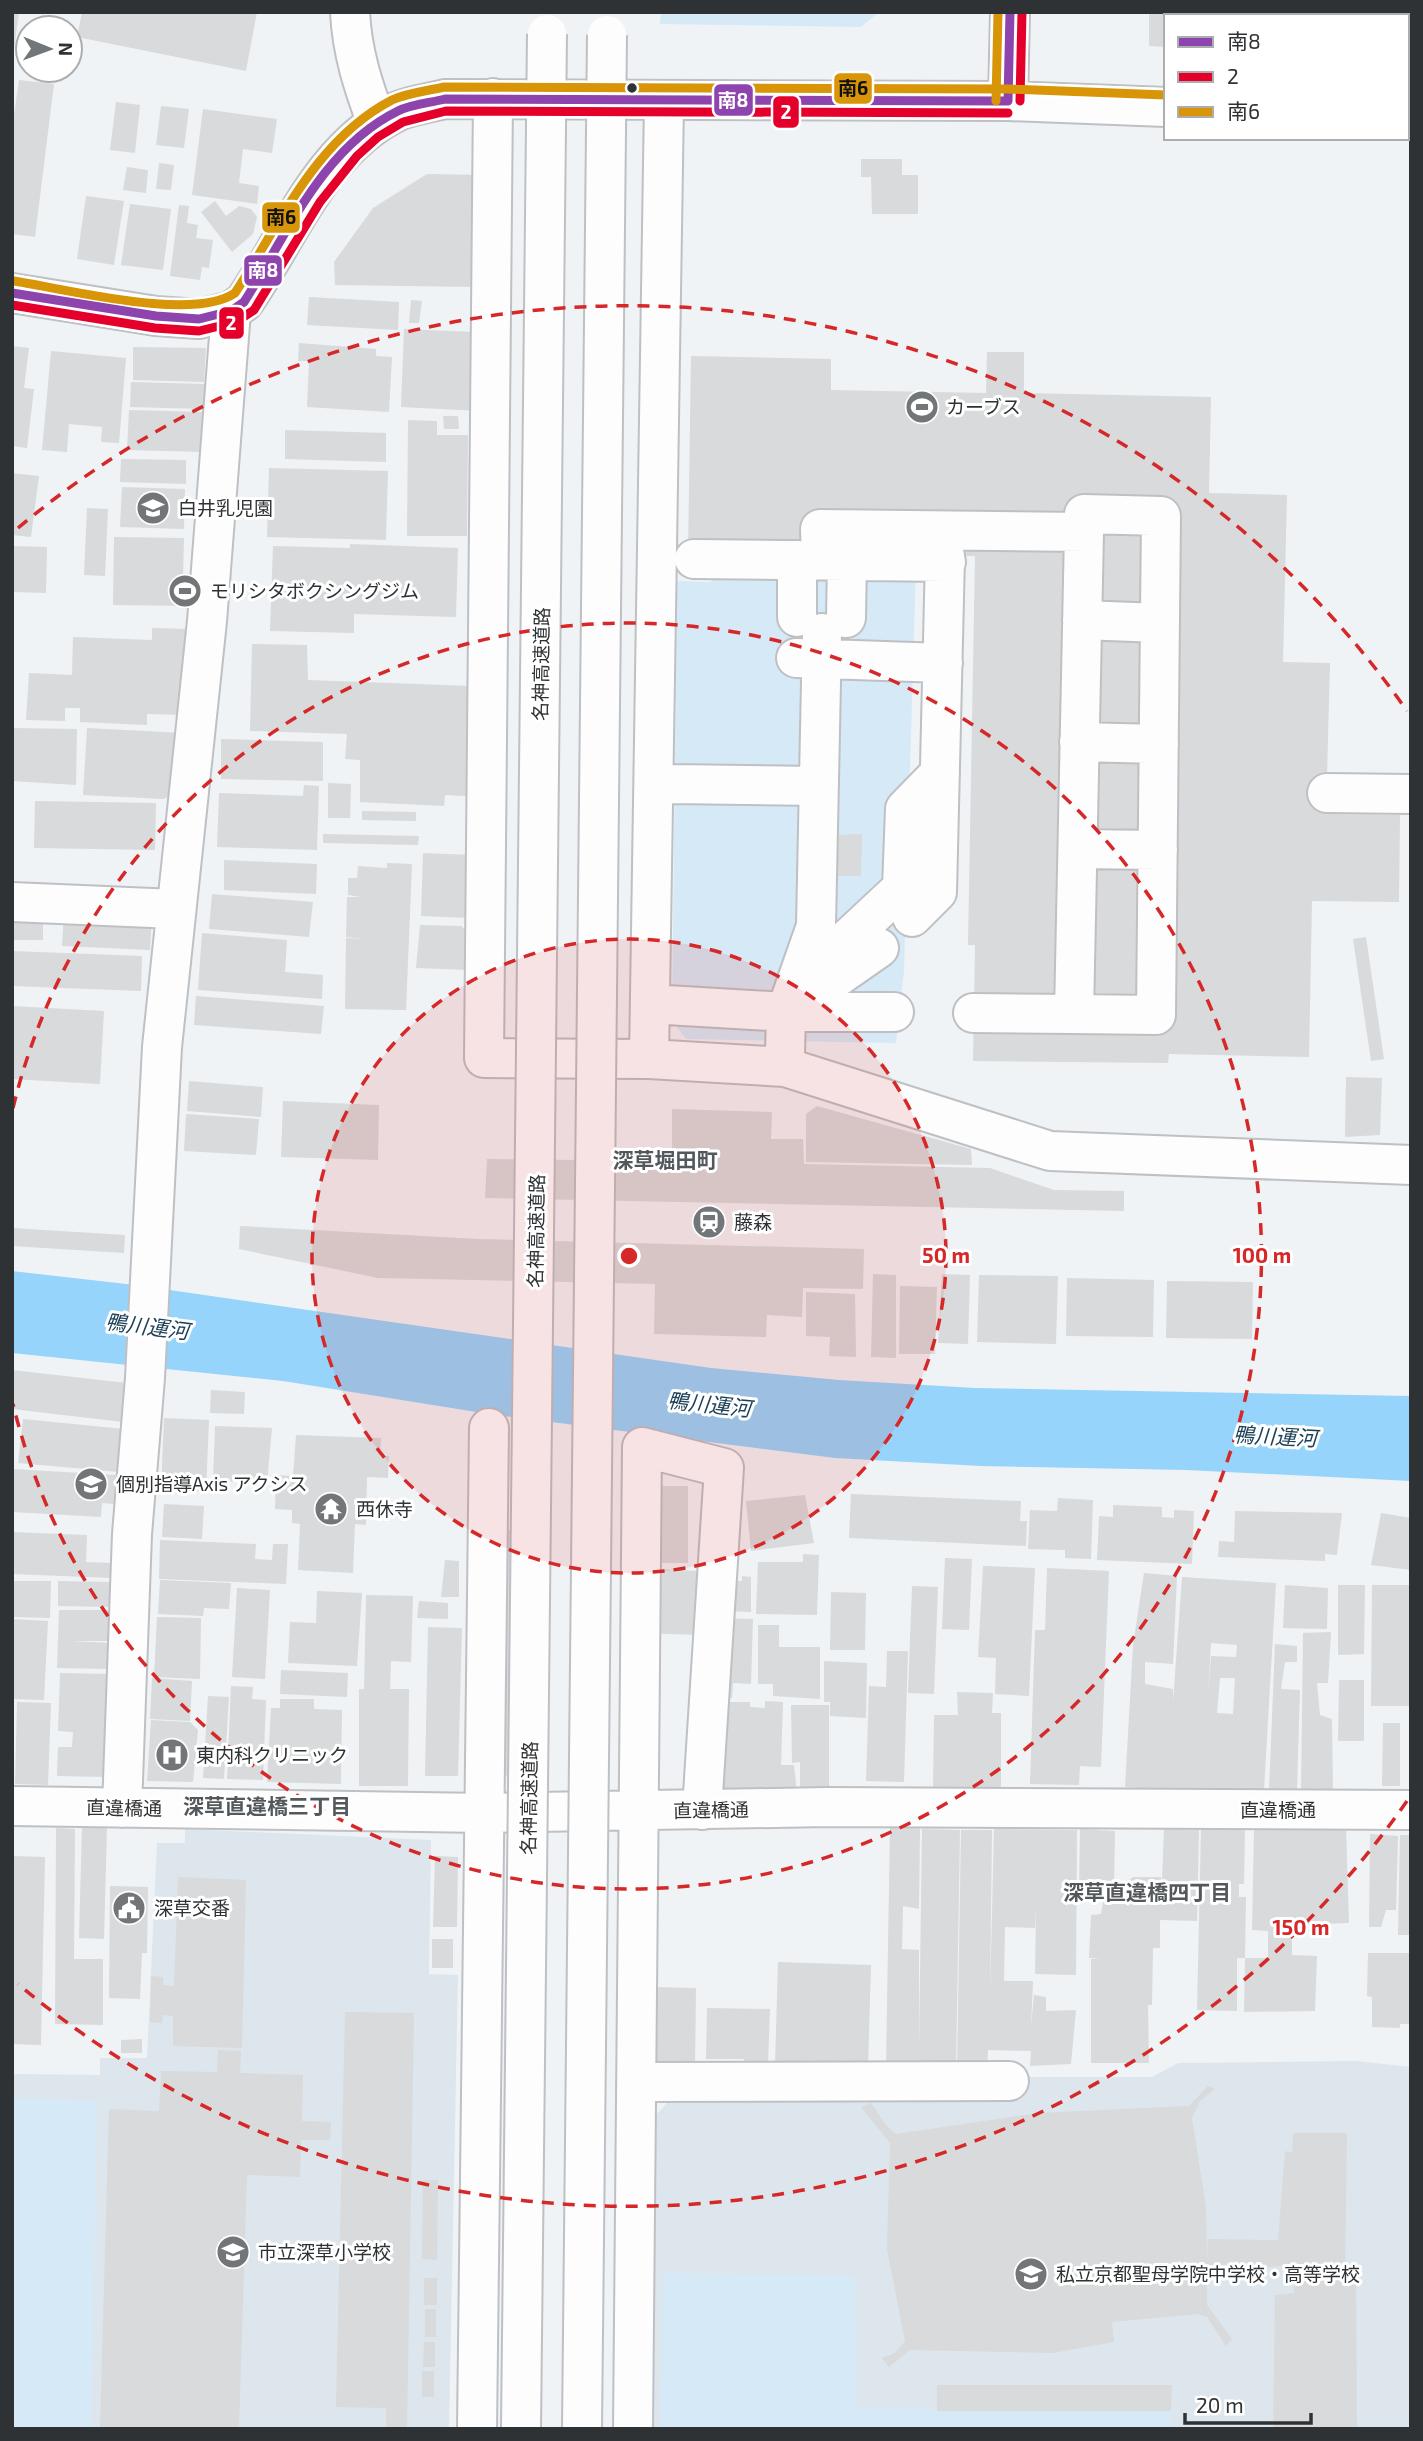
<svg xmlns="http://www.w3.org/2000/svg" width="1423" height="2441" viewBox="0 0 1423 2441" font-family="'Exo 2','Noto Sans JP',sans-serif">
  <rect width="100%" height="100%" fill="#eff3f6"/>
  <path fill="#dde6ed" d="M185 1829 431 1840 429 1974 458 1975 449 2429H12V2074L100 2075V2058H147L157 1843H185Z
    M1356 2061 1411 2067V2429H651L653 2118 681 2088 1027 2077H1152L1178 2063Z"/>
  <path fill="#d5e9f6" d="M661 12H879L861 27 660 24Z
    M916 566 904 971 896 1043 686 1039 672 1021 677 581 710 582 716 576Z
    M12 2098 97 2101 91 2429H12Z
    M663 2273 855 2276 856 2408 1171 2411V2429H660Z"/>
  <path fill="#96d4fb" d="M12 1271 135 1285 711 1368 839 1380 975 1388 1411 1396V1481L1186 1470 981 1466 835 1458 489 1414 283 1381 12 1353Z"/>
  <path fill="#d8dadb" fill-rule="evenodd" d="M12 12H19L14 50H12Z
    M82 12H257L246 71 77 37Z
    M1149 12H1241V16H1166V47L1149 46Z
    M1273 12H1324V16L1273 15Z
    M19 80 54 84 35 237 12 234V129Z
    M116 102 140 105 135 153 110 150Z
    M161 106 189 109 184 148 156 145Z
    M203 109 277 119 272 153 243 149 239 183 259 186 257 204 192 195Z
    M861 159H902V175H918V214H872L871 177H861Z
    M159 163 174 165 171 190 156 189Z
    M127 167 148 170 146 193 123 190Z
    M427 174 484 175 477 287 335 285 334 262 373 208Z
    M86 196 124 201 114 265 77 259Z
    M215 201 226 216 239 206 251 209 257 217 253 234 232 252 201 212Z
    M130 204 171 209 163 270 121 265Z
    M179 205 189 206 187 223 198 225 196 238 213 240 209 268 202 267 200 280 170 276Z
    M309 297 399 302 398 330 307 325Z
    M411 300 422 301 419 323H409Z
    M404 329 473 332 480 411 401 407Z
    M299 343 376 349V356L392 357 389 412 307 407 309 361H298Z
    M12 346 29 348 24 388 34 389 27 448 12 446Z
    M133 347 206 348 204 382 133 380Z
    M51 351 126 358 119 443 101 442 102 427 69 424 67 452 42 450Z
    M987 352H1024V393L1211 397 1209 493 1287 495 1283 662 1330 663 1326 814 1400 815 1399 902 1312 901 1309 1057 1169 1054 1168 1063 973 1061 975 945H968L975 556 688 555 691 356 831 359V390L986 393Z
    M131 382 205 384V409L130 407Z
    M129 410 204 412 202 452 127 450Z
    M443 416H458L459 429H444Z
    M408 420 437 421V435H468L467 536H407Z
    M285 430 386 433V462L285 459Z
    M121 459 186 460V484L120 482Z
    M269 468 388 471 386 540 267 537Z
    M12 473 39 476 31 537 12 535Z
    M122 487 185 489 184 529 120 527Z
    M87 508 108 509 105 576 84 575Z
    M114 537 184 538 183 576H195L194 606 113 605Z
    M350 544 458 548 456 617 354 614V633L270 631 273 546 350 548Z
    M12 546 47 547 46 593 12 592Z
    M152 628 187 629 184 715 147 714V725L80 722V708H65V721L26 720 29 673 72 675 73 637 152 640Z
    M252 644 307 645 308 680 472 686 481 797 445 795 444 806 360 802V760L345 759 347 734 250 731Z
    M12 728 77 729 76 785 12 781Z
    M87 728 184 733 170 795 164 799 83 795Z
    M221 739 323 742V781L221 779Z
    M328 783 351 784 350 818H328Z
    M304 785 319 786 317 850 217 847 219 793 303 796Z
    M35 801 156 803 155 850 34 848Z
    M362 811 416 812V821L362 820Z
    M323 834 419 836 418 845 323 843Z
    M862 834 861 876H833V835Z
    M423 853 472 855 469 918 421 916Z
    M224 860 317 864 316 894 224 890Z
    M387 863 412 864 406 1010 345 1009 346 938 365 939 346 937 347 897H361L348 895V878H357L358 866 387 868Z
    M212 894 313 902 309 937 209 929Z
    M12 908 43 909V940H12Z
    M64 912 152 916 150 950 62 946Z
    M420 925 461 926 470 933 468 970 416 968Z
    M202 933 287 940 285 972 323 975 322 999 198 990Z
    M1366 937 1384 1059 1371 1061 1353 939Z
    M12 951 142 956 141 991 12 986Z
    M196 996 324 1006 321 1034 194 1025Z
    M12 1006 104 1011 100 1084 12 1079Z
    M1346 1077 1382 1078 1380 1135 1345 1137Z
    M189 1081 263 1087 261 1117 187 1111Z
    M283 1101 379 1105 378 1160 281 1157Z
    M817 1106 971 1149 972 1165 806 1162V1114Z
    M672 1109 772 1112 771 1139H803L804 1164 990 1168 1054 1190 1124 1191V1211L485 1198 487 1159 672 1161Z
    M186 1114 259 1119 256 1155 184 1151Z
    M240 1226 478 1239 864 1249 863 1289 803 1288 802 1317 767 1315 766 1337 654 1334 655 1284 378 1278 239 1249Z
    M12 1228 125 1235 124 1253 12 1246Z
    M873 1274 896 1275V1358L871 1357Z
    M942 1274 970 1275 968 1344 938 1343Z
    M979 1275 1058 1276 1056 1344 977 1342Z
    M1067 1278 1154 1280 1153 1337 1066 1336Z
    M1167 1281 1253 1282 1252 1339 1166 1338Z
    M900 1286 937 1287 935 1354H899Z
    M806 1292 855 1294 856 1357 829 1356 830 1337 806 1336Z
    M12 1370 127 1383 123 1422 12 1409Z
    M211 1390 245 1392 244 1414 210 1413Z
    M164 1418 209 1420 206 1492 161 1490Z
    M23 1419 124 1429 119 1472 18 1463Z
    M215 1426 272 1428 267 1483 213 1481Z
    M296 1435 381 1438 380 1456H389L388 1478 367 1477 366 1525 355 1524 353 1573 298 1570 300 1524 292 1523V1510L275 1509 276 1475 293 1476Z
    M12 1469 117 1475 115 1504 102 1503 101 1517 12 1512Z
    M650 1486H688V1563H650Z
    M851 1494 1021 1501 1020 1521H1027L1026 1546 849 1538Z
    M805 1495 814 1543 751 1551 746 1501Z
    M1058 1498 1093 1500 1091 1559 1065 1558V1550L1028 1549 1030 1510 1057 1511Z
    M164 1504 204 1506 202 1539 162 1537Z
    M1113 1505 1162 1507V1517L1174 1518V1510L1194 1511 1192 1564 1097 1560 1099 1516 1113 1517Z
    M1235 1511 1342 1513 1337 1555 1325 1554V1561L1218 1557 1219 1541 1234 1542Z
    M1381 1513 1411 1518V1570L1371 1565Z
    M493 1530H523L520 1776 490 1775Z
    M12 1532 87 1535 86 1562 112 1563V1578L12 1574Z
    M160 1540 256 1544 255 1559 272 1560 273 1544H288L286 1584 159 1579Z
    M803 1554 819 1555 817 1615 756 1614 758 1562H803Z
    M945 1558 972 1559 969 1630 942 1629Z
    M445 1560 459 1561V1597H441Z
    M983 1566 1035 1568 1029 1696 995 1694 996 1658 978 1657Z
    M1047 1568 1109 1571 1101 1767 1080 1766 1079 1785 1030 1784 1035 1630H1045Z
    M655 1569 702 1571 698 1635 644 1633Z
    M1144 1573 1177 1576 1173 1664 1145 1662V1684L1173 1689V1702L1182 1577 1276 1583 1264 1790 1200 1792 1125 1787 1133 1645ZM1211 1643 1237 1645 1236 1657 1211 1656 1208 1693ZM1220 1678H1235L1233 1714 1217 1713Z
    M742 1576 751 1577V1612L723 1611V1581H742Z
    M160 1580 231 1583 229 1609 204 1608 203 1616 158 1614Z
    M12 1581H51L50 1618 12 1617Z
    M58 1581 112 1582 111 1607 58 1606Z
    M1285 1585 1328 1588 1327 1629 1283 1628Z
    M1338 1585H1365L1364 1654 1338 1655Z
    M1372 1585H1411V1706H1371Z
    M912 1586 938 1587 934 1694 908 1693Z
    M237 1588 270 1590 265 1679 232 1677Z
    M317 1591 362 1593 357 1666 288 1663 290 1622 316 1623Z
    M831 1592 866 1593 865 1650H830Z
    M366 1595 413 1596 411 1662 391 1661 390 1689H409L408 1786H359V1689H364Z
    M419 1601 448 1603V1619L417 1618Z
    M59 1610H111V1641H72L110 1643 109 1669 57 1668Z
    M157 1617 201 1618 200 1679 154 1677Z
    M718 1618 753 1619 751 1684 733 1683 732 1698H716Z
    M12 1619 48 1621 44 1700 12 1699Z
    M758 1625H779V1647H820V1699L773 1696V1684H758Z
    M428 1627 462 1628 458 1776H425Z
    M1331 1632 1328 1683H1317L1320 1715 1332 1719 1333 1790H1301L1303 1633Z
    M1275 1644 1297 1646V1662H1285L1281 1689 1300 1690 1297 1790H1269Z
    M887 1651H908L904 1782 866 1781 869 1686 886 1687Z
    M824 1661 867 1663 866 1718 830 1716V1702H824Z
    M281 1670 348 1673 347 1697 280 1694Z
    M60 1673 110 1674 106 1777 57 1776 58 1747H72L73 1732 58 1731Z
    M152 1678 192 1681 190 1721 150 1719Z
    M1339 1680H1364V1741H1338Z
    M231 1686 253 1687 252 1699 266 1700 263 1780 227 1779Z
    M957 1692 993 1693 992 1713H1001V1790L933 1789 934 1715H958Z
    M208 1696 229 1697 224 1779 203 1778Z
    M280 1699H314V1709L342 1710 341 1784 267 1782 271 1708H280Z
    M765 1701 783 1702 781 1765H794L797 1793 710 1795 724 1702H750V1707L765 1708Z
    M17 1702 51 1703 48 1785 15 1784Z
    M791 1705H829V1789L800 1793V1762L792 1763Z
    M151 1720 190 1722 198 1730 193 1782 147 1781Z
    M1383 1723H1400V1786H1382Z
    M82 1825 107 1826 104 1939 79 1938Z
    M890 1827 920 1829 919 1909 903 1906 902 1949 919 1950V2050L922 1829 960 1830 956 2071 886 2065Z
    M56 1828 75 1829 74 1959H103V2025L55 2024Z
    M1201 1828H1245L1244 1884H1239V1897H1246L1245 1958H1237V2011L1197 2010Z
    M1254 1828H1346L1349 1923 1292 1925V1955L1317 1956 1315 2011 1244 2012 1245 1958H1268V1931L1252 1930Z
    M994 1829 1077 1830 1076 1975 1035 1974 1036 1909 1035 1928 1005 1927 1004 1981H1033L1031 2027 1034 1995 1046 1997V2011L1076 2010 1071 2064 1030 2066 1031 2051 988 2050 987 2071H957L961 1830H992L990 1996Z
    M1080 1829 1115 1831 1114 1884H1098L1094 1897H1079Z
    M1164 1829 1199 1830 1197 1921 1160 1920V1948H1153L1152 2005H1148L1149 2063H1091V1959L1100 1958H1089L1091 1915 1101 1914 1105 1891 1121 1892V1887L1133 1877H1161V1905Z
    M1370 1834 1398 1836 1396 1910H1386L1381 1927H1369Z
    M1400 1835H1411V1935H1398Z
    M12 1856 45 1857 41 2045 12 2044Z
    M435 1856 458 1857 457 1927H433Z
    M178 1877 246 1880 242 2048 173 2046V2016L163 2015 162 2023 150 2022 151 1976 163 1977V1985L174 1986Z
    M110 1886 148 1887 147 1953H142L140 1999 109 1998Z
    M432 1939H453V1968H432Z
    M1368 1953H1411V2024H1400V2028L1372 2027V1997L1367 1996Z
    M778 1962 871 1965 868 2069 775 2065Z
    M650 1987 696 1988 695 2066H649Z
    M707 2008 770 2009 768 2065H744V2059H706Z
    M345 2012 414 2013 407 2429H386V2408L336 2407Z
    M142 2039V2053H121V2040Z
    M218 2050 241 2051 240 2073 303 2075 302 2121 331 2122 330 2140H301L300 2177 247 2175 239 2429 100 2428 109 2109 159 2111 161 2071 217 2072Z
    M1208 2086 1215 2089 1200 2101 1192 2118 1206 2207 1207 2264 1208 2239 1278 2240 1285 2151 1292 2153 1293 2133H1347L1345 2277 1356 2278 1357 2429H1273L1275 2295 1294 2293 1293 2265 1207 2272V2305L1232 2339 1226 2346 1207 2317 1198 2314 1112 2322 1114 2342 1053 2353 910 2350 889 2367 882 2358 895 2353 905 2341 887 2249 890 2143 861 2107 871 2103 885 2124 896 2134 1038 2113 1189 2106Z
    M423 2180H438L437 2260 422 2259Z
    M424 2278H437V2305H424Z
    M425 2309H436V2337H425Z
    M424 2342H435V2367H423Z
    M422 2371H434V2397H422Z
    M937 2385H1172L1171 2411H937Z"/>
  <g fill="none" stroke-linecap="round" stroke-linejoin="round">
    <defs>
      <path id="street" d="M493 98 484 1058 649 1059
        M664 101 649 1059 785 1067 1050 1151 1411 1165
        M821 555 820 529 1084 532 1074 1014 973 1013
        M694 559 946 562
        M797 560V617
        M846 618 847 560
        M1082 620 1160 623
        M796 658 943 663
        M1079 742 1159 744
        M671 784 819 786
        M1327 793 1411 794
        M1078 849 1158 850
        M12 902 175 909
        M912 917 937 892 945 556
        M826 985 879 948
        M803 991 841 945 902 888 905 809 940 773
        M667 1005 786 1012H894
        M1074 1014 1156 1015 1161 516 1084 514V532
        M785 1054 786 1012 816 926 822 633
        M12 1806 485 1813 827 1807 1411 1810
        M122 1808 132 1534 145 1378 162 1047 207 621 231 311
        M636 2082 1009 2081
        M477 2429 489 1428
        M633 2429 642 1447 724 1468 702 1810"/>
      <path id="secondary" d="M350 12C352 52 363 86 377 123
        M1008 101 1010 12
        M1407 114H1411
        M12 293 156 316 199 319 231 311 244 302C290 236 321 148 398 111 412 105 430 103 445 99L1008 101 1166 107"/>
    </defs>
    <use href="#street" stroke="#bec0c3" stroke-width="42"/>
    <use href="#secondary" stroke="#bec0c3" stroke-width="42"/>
    <use href="#street" stroke="#fdfdfe" stroke-width="38"/>
    <use href="#secondary" stroke="#fdfdfe" stroke-width="38"/>
    <defs>
      <path id="highway-bridge" d="M521 2429 547 34
        M582 2429 607 35"/>
    </defs>
    <use href="#highway-bridge" stroke="#bec0c3" stroke-width="42" stroke-linecap="butt"/>
    <use href="#highway-bridge" stroke="#fdfdfe" stroke-width="38"/>
    <defs>
      <path id="bus-1" d="M1008 101 1010 12
        M12 293 156 316 199 319 231 311 244 302C287 235 322 148 398 111 412 104 430 103 445 99L1008 101"/>
      <path id="bus-2" d="M1020 101 1022 12
        M12 305 155 328 199 331 236 322 254 310 320 202 357 156 378 137 403 122 446 111 1008 113"/>
      <path id="bus-3" d="M996 101 998 12
        M14 281C66 289 193 322 235 293 280 224 315 140 392 100 407 93 427 91 444 87L1008 89 1166 95"/>
    </defs>
    <use href="#bus-1" stroke="#fff" stroke-width="14"/>
    <use href="#bus-2" stroke="#fff" stroke-width="14"/>
    <use href="#bus-3" stroke="#fff" stroke-width="14"/>
    <use href="#bus-1" stroke="#8e44ad" stroke-width="9"/>
    <use href="#bus-2" stroke="#e4002b" stroke-width="9"/>
    <use href="#bus-3" stroke="#d99508" stroke-width="9"/>
  </g>
  <circle cx="629" cy="1256" r="317" fill="#d62828" fill-opacity=".12"/>
  <g fill="none" stroke="#d62828" stroke-width="3.5" stroke-dasharray="12 9">
    <circle cx="629" cy="1256" r="317"/>
    <path d="M13 1108A633 633 0 1 1 13 1404"/>
    <path d="M1407 1801A950 950 0 0 1 18 1984M18 528A950 950 0 0 1 1407 711"/>
  </g>
  <defs>
    <symbol id="stadium-disc" viewBox="-11 -11 22 22"><circle r="9.5" fill="#727678" stroke="#fff"/><path d="M0-5a6.5 5 0 1 0 0 10a6.5 5 0 1 0 0-10ZM-3.5-1.8h7v3.6h-7Z" fill="#fff"/></symbol>
    <symbol id="school-disc" viewBox="-11 -11 22 22"><circle r="9.5" fill="#727678" stroke="#fff"/><path d="M0-5L7-2L0 1L-7-2ZM-4 1L0 2.5L4 1V4Q0 6-4 4Z" fill="#fff"/></symbol>
    <symbol id="station-disc" viewBox="-11 -11 22 22"><circle r="9.5" fill="#727678" stroke="#fff"/><path d="M-3-6H3Q5-6 5-4V2Q5 4 3 4L4.5 6H3L1.5 4h-3L-3 6H-4.5L-3 4Q-5 4-5 2V-4Q-5-6-3-6ZM-3.5-4v3h7v-3ZM-3.5 1v1.5H-2V1ZM2 1v1.5H3.5V1Z" fill="#fff"/></symbol>
    <symbol id="temple-disc" viewBox="-11 -11 22 22"><circle r="9.5" fill="#727678" stroke="#fff"/><path d="M0-6L5-2H3V0L6.5 2.5H4V6H1.5V3h-3V6H-4V2.5H-6.5L-3 0V-2H-5Z" fill="#fff"/></symbol>
    <symbol id="hospital-disc" viewBox="-11 -11 22 22"><circle r="9.5" fill="#727678" stroke="#fff"/><path d="M-5-5h3v3.5h4V-5h3V5h-3V1.5h-4V5h-3Z" fill="#fff"/></symbol>
    <symbol id="civic-disc" viewBox="-11 -11 22 22"><circle r="9.5" fill="#727678" stroke="#fff"/><path d="M-.6-6.5H3V-4.5H.6V-3L4-1V1h2V6H-6V1h2V-1L-.6-3ZM-1.2 2.5V6h2.4V2.5Z" fill="#fff"/></symbol>
  </defs>
  <g fill-rule="evenodd">
    <use href="#stadium-disc" x="903" y="388" width="38" height="38"/>
    <use href="#school-disc" x="134" y="489" width="38" height="38"/>
    <use href="#stadium-disc" x="166" y="572" width="38" height="38"/>
    <use href="#station-disc" x="690" y="1203" width="38" height="38"/>
    <use href="#school-disc" x="72" y="1465" width="38" height="38"/>
    <use href="#temple-disc" x="312" y="1490" width="38" height="38"/>
    <use href="#hospital-disc" x="153" y="1736" width="38" height="38"/>
    <use href="#civic-disc" x="110" y="1889" width="38" height="38"/>
    <use href="#school-disc" x="214" y="2233" width="38" height="38"/>
    <use href="#school-disc" x="1012" y="2255" width="38" height="38"/>
  </g>
  <circle fill="#2f3234" stroke="#fff" stroke-width="2.5" cx="632" cy="88" r="6"/>
  <g text-anchor="middle" stroke-width="6" stroke-linejoin="round" paint-order="stroke">
    <g font-size="19" fill="#2f3234" stroke="#fff" text-anchor="start">
      <text x="946" y="414">カーブス</text>
      <text x="178" y="515">白井乳児園</text>
      <text x="210" y="598">モリシタボクシングジム</text>
      <text x="734" y="1229">藤森</text>
      <text x="116" y="1491">個別指導Axis アクシス</text>
      <text x="356" y="1516">西休寺</text>
      <text x="196" y="1762">東内科クリニック</text>
      <text x="154" y="1915">深草交番</text>
      <text x="258" y="2259">市立深草小学校</text>
      <text x="1056" y="2281">私立京都聖母学院中学校・高等学校</text>
    </g>
    <g font-size="19" fill="#2f3234" stroke="#fff">
      <text transform="translate(541 664) rotate(-89)" y="7">名神高速道路</text>
      <text transform="translate(536 1231) rotate(-89)" y="7">名神高速道路</text>
      <text transform="translate(529 1798) rotate(-89)" y="7">名神高速道路</text>
      <text transform="translate(124 1808) rotate(1)" y="7">直違橋通</text>
      <text transform="translate(711 1810) rotate(-1)" y="7">直違橋通</text>
      <text x="1278" y="1817">直違橋通</text>
    </g>
    <g font-size="21" font-weight="bold" fill="#52585c" stroke="#fff">
      <text x="665" y="1168">深草堀田町</text>
      <text x="267" y="1814">深草直違橋三丁目</text>
      <text x="1147" y="1900">深草直違橋四丁目</text>
    </g>
    <g font-size="21" font-style="italic" fill="#1d4158" stroke="#fff">
      <text transform="translate(147 1327) rotate(7)" y="7">鴨川運河</text>
      <text transform="translate(709 1405) rotate(6)" y="7">鴨川運河</text>
      <text transform="translate(1275 1437) rotate(3)" y="7">鴨川運河</text>
    </g>
  </g>
  <circle cx="629" cy="1256" r="10" fill="#d62828" stroke="#fff" stroke-width="3.5"/>
  <g font-size="21" text-anchor="middle" font-weight="bold" fill="#d62828" stroke="#fff" stroke-width="6" stroke-linejoin="round" paint-order="stroke">
    <text x="946" y="1263">50 m</text>
    <text x="1262" y="1263">100 m</text>
    <text x="1301" y="1935">150 m</text>
  </g>
  <g stroke="#fff" stroke-width="2.5">
    <rect x="833" y="72" width="40" height="33" rx="7" fill="#d99508"/>
    <rect x="713" y="83" width="41" height="34" rx="7" fill="#8e44ad"/>
    <rect x="772" y="95" width="28" height="34" rx="7" fill="#e4002b"/>
    <rect x="261" y="201" width="40" height="33" rx="7" fill="#d99508"/>
    <rect x="243" y="254" width="40" height="33" rx="7" fill="#8e44ad"/>
    <rect x="218" y="306" width="27" height="34" rx="7" fill="#e4002b"/>
  </g>
  <g font-size="19" text-anchor="middle" font-weight="bold" fill="#fff">
    <text x="733" y="107">南8</text>
    <text x="786" y="119">2</text>
    <text x="263" y="277">南8</text>
    <text x="231" y="330">2</text>
  </g>
  <g font-size="19" text-anchor="middle" font-weight="bold" fill="#111">
    <text x="853" y="95">南6</text>
    <text x="281" y="224">南6</text>
  </g>
  <rect width="1423" height="2441" fill="none" stroke="#2f3234" stroke-width="28"/>
  <rect x="1164" y="14" width="245" height="126" fill="#ffffff" stroke="#acadae" stroke-width="2"/>
  <rect x="1178" y="37" width="35" height="10" fill="#8e44ad" stroke="#acadae" stroke-width="2"/>
  <text x="1227" y="49" font-size="21" fill="#2f3234">南8</text>
  <rect x="1178" y="72" width="35" height="10" fill="#e4002b" stroke="#acadae" stroke-width="2"/>
  <text x="1227" y="84" font-size="21" fill="#2f3234">2</text>
  <rect x="1178" y="107" width="35" height="10" fill="#d99508" stroke="#acadae" stroke-width="2"/>
  <text x="1227" y="119" font-size="21" fill="#2f3234">南6</text>
  <g transform="translate(49 49) rotate(91)"><circle r="33" fill="#ffffff" stroke="#acadae" stroke-width="2"/>
  <path d="M0-5L12 26L0 18L-12 26Z" fill="#727678"/>
  <text y="-10" font-size="19" font-weight="bold" text-anchor="middle" fill="#2f3234">N</text>
  </g>
  <path d="M1185 2413v10h126v-10" fill="none" stroke="#2f3234" stroke-width="3.5"/>
  <text x="1196" y="2413" font-size="21" fill="#2f3234" stroke="#ffffff" stroke-width="5" paint-order="stroke">20 m</text>
</svg>
